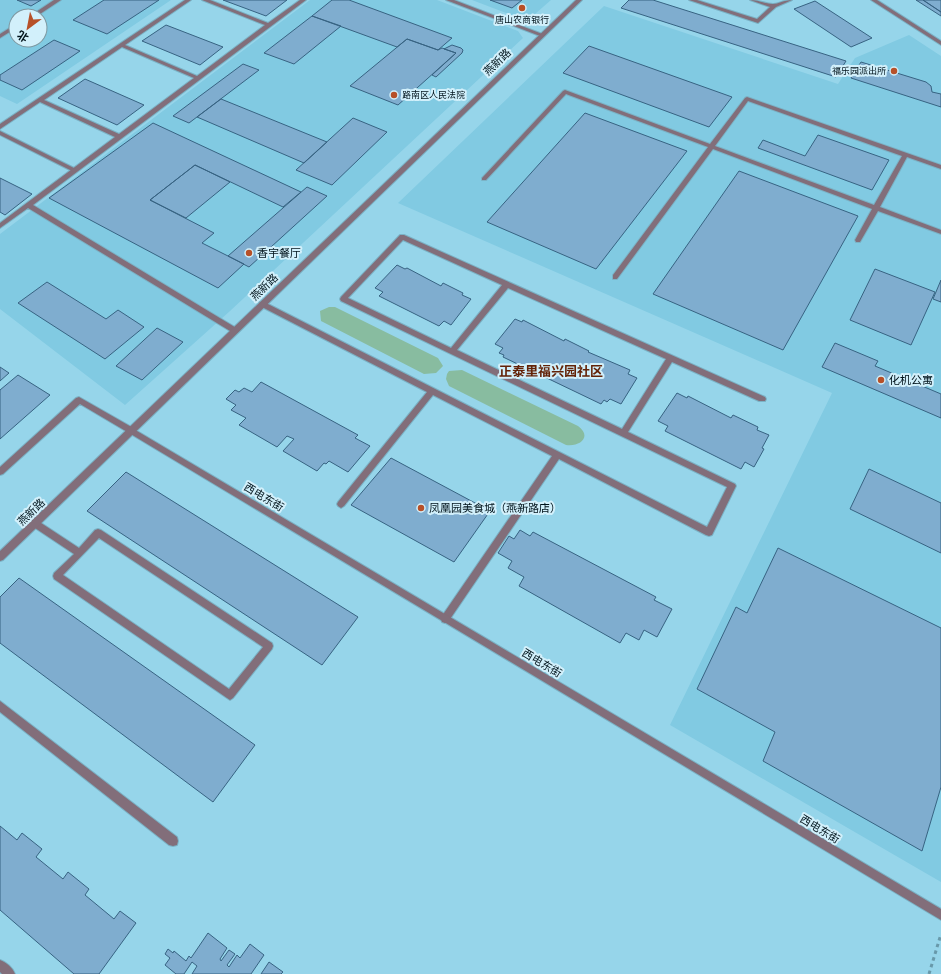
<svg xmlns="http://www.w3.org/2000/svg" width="941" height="974" viewBox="0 0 941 974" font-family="'Nunito Sans','Noto Sans SC',sans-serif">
  <rect width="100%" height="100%" fill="#96d5ea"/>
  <path fill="#81cae2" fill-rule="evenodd" d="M0 0H171L17 104 0 96ZM16 16H40V40H16Z
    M310 0H437L518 31 523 38 230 311 125 405 0 309V234Z
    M472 0H551L527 21Z
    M604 6 838 84 855 58 909 35 941 56V882L670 725 832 393 398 203Z"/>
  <path fill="#88bca0" d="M329 307H335L438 358 443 366 436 373 424 374 321 321 320 311Z
    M462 370 578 426C592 436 581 447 566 445L449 386 446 379 447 374 449 371Z"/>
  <path fill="#7fadcf" stroke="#376382" d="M17 0H41L31 6Z
    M104 0H159L107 34 73 20Z
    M223 0H287L266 16Z
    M332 0H349L452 38 438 50 407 39 397 47 312 16Z
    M490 0H522L512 8Z
    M629 0H653L846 61 836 77 621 8Z
    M916 0H923L941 12V16Z
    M923 0H941V12Z
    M815 1 872 38 851 47 794 9Z
    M312 16 341 26 294 64 264 53Z
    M166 25 223 47 200 65 142 41Z
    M407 39 438 50 442 48 456 53 398 105 350 86Z
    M54 40 80 51 22 90 0 80V75Z
    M452 45 461 48 463 50 462 53 436 77 432 75 456 53 444 49Z
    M589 46 732 97 709 127 563 73Z
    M861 62 926 82 931 86 932 92 941 94V107L851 78Z
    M243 64 259 70 189 123 173 116Z
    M85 79 144 105 117 125 58 98Z
    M221 99 327 142 304 163 197 117Z
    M585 113 687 151 596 269 487 222Z
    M353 118 387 132 332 185 296 170Z
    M153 123 301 192 283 207 195 165 150 200 214 233 202 243 244 264 218 288 49 198Z
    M818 135 889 160 872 190 758 148 763 140 805 156Z
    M195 165 230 182 186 218 150 200Z
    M739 171 858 216 783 350 653 294Z
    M0 178 32 194 5 215 0 212Z
    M307 187 327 196 249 267 228 256Z
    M397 265 405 269 407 268 441 286 443 283 463 293 462 295 471 299 451 325 444 321 439 326 379 296 383 292 375 288Z
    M875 269 935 292 911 345 850 320Z
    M941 280V302L933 299Z
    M47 282 106 319 118 310 144 327 105 359 18 303Z
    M515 319 522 322 523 320 564 341 565 339 589 351 588 352 630 370 628 374 637 378 621 404 610 399 607 402 604 400 601 404 503 357 504 355 499 353 503 348 495 344Z
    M157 328 183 342 142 380 116 366Z
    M835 343 878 361 875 366 941 394V418L822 367Z
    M0 367 9 373 0 381Z
    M18 375 50 395 0 439V390Z
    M261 382 358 435 355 438 370 446 348 472 329 461 326 464 324 463 317 471 283 451 294 439 287 436 277 447 239 425 246 418 231 410 236 405 226 399 235 390 239 392 244 388 252 392Z
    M677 393 687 398 688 396 731 418 733 415 758 427 757 430 769 435 762 448 764 449 754 467 745 462 741 469 665 431 668 426 658 421Z
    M391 458 490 511 454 562 351 505Z
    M869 469 941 503V553L850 509Z
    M126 472 358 617 322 665 87 511Z
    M520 530 530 536 533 532 656 597 654 600 672 609 657 637 644 630 639 640 626 633 620 643 519 586 524 577 508 568 512 561 498 553 509 536 514 539Z
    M778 548 941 628V787L922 851 763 761 775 732 697 689 736 607 747 613Z
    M19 578 255 745 213 802 0 643V597Z
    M0 826 17 840 22 833 42 849 36 857 63 879 68 872 89 889 85 895 114 919 120 911 136 923 99 974H74L0 910Z
    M208 933 227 948 220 959 221 961 229 950 235 954 227 965 229 967 237 955 240 958 250 944 264 955 251 974H192L197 966 192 962 184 974H176L165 965 170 958 165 954 168 949 173 953 174 951 186 961 189 956 191 958Z
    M269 962 283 972 281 974H261Z"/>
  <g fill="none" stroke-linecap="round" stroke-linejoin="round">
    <defs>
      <path id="service" d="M54 0H61L37 16H30Z
        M185 0H191L125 45 197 76 265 25 202 0H210L268 23 300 0H306L33 205 238 329 239 331 235 334 28 208 0 228V223L115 137 40 102 0 129V124ZM122 47 194 78 119 134 44 100Z
        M16 24V28L0 38V34Z
        M565 90 710 144 745 98 747 97 941 165V169L907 157 880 207 941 230V234L878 211 860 242H856L855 240 872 209 713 149 617 279H613V275L708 147 566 94 486 180H482V178L563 91ZM748 101 902 156 874 205 715 146Z
        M400 235H404L765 397 766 399 765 401H759L672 362 628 432 735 484 736 486 712 535 709 536 706 535 559 459 448 622 445 623 442 622 441 619 442 616 552 456 433 395 344 506 341 508 338 506 337 504 338 502 427 392 260 306 259 304 260 302H264L707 527 727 487 341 301 340 299 341 297ZM403 240 502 285 451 348 348 298ZM508 288 666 359 622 429 457 350Z
        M79 397 135 429 136 431 135 433H129L80 404 3 474 0 475V467L76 398Z
        M35 519 79 548 95 530 98 529 101 530 272 643 273 646 272 649 233 698 230 700 227 698 54 579 53 576 54 573 74 554 32 526 31 523 32 520ZM99 538 263 647 229 689 63 575Z
        M0 701 177 837 178 841 177 845 173 846 169 845 0 712Z
        M0 960C6 962 13 968 15 974H2L0 972Z"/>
      <path id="minor" d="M446 0H454L545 35 540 36Z
        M689 0H697L757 19 770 7 750 0C759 0 765 4 773 4 778 4 784 0 792 0L776 7 758 23Z
        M0 131 76 169 77 170 74 172 0 135Z
        M132 428 941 909V920L129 433 128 431 129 429Z"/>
      <path id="tertiary" d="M576 0H582L3 560 0 561V551Z
        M871 0H877L941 41V45Z"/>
    </defs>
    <use href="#service" stroke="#7bb2c5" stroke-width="2"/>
    <use href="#minor" stroke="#7bb2c5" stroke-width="2"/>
    <use href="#tertiary" stroke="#7bb2c5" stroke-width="2"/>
    <path stroke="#6899aa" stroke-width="3" stroke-dasharray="3.5 3.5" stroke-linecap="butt" d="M929 974 941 934"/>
    <use href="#service" fill="#826e7a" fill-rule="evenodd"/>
    <use href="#minor" fill="#826e7a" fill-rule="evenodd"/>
    <use href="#tertiary" fill="#826e7a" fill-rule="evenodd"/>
  </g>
  <g fill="#b75028" stroke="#d2f0fb" stroke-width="1.5">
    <circle cx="522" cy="8" r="4"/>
    <circle cx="894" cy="71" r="4"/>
    <circle cx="394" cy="95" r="4"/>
    <circle cx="249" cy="253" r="4"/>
    <circle cx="881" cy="380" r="4"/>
    <circle cx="421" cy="508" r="4"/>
  </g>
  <g text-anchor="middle" stroke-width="4" stroke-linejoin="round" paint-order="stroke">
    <g font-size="9" fill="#00131b" stroke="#d2f0fb">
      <text x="522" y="23">唐山农商银行</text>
      <text x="886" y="74" text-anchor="end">福乐园派出所</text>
      <text x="402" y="98" text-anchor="start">路南区人民法院</text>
    </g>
    <g font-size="11" fill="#00131b" stroke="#d2f0fb">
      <text transform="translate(497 62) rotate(-44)" y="4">燕新路</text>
      <text transform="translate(264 287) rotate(-44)" y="4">燕新路</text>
      <text transform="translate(264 497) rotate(31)" y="4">西电东街</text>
      <text transform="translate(31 512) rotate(-44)" y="4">燕新路</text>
      <text transform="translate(542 663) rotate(31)" y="4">西电东街</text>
      <text transform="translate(820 829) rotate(31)" y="4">西电东街</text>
    </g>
    <g font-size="11" fill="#00131b" stroke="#d2f0fb" text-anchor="start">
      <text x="257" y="257">香宇餐厅</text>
      <text x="889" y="384">化机公寓</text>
      <text x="429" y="512">凤凰园美食城（燕新路店）</text>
    </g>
    <g font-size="13" font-weight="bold" fill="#632207" stroke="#d2f0fb">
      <text x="551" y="376">正泰里福兴园社区</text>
    </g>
  </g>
  <g transform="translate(28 28) rotate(212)"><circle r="19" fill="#d2f0fb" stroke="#7e98a1"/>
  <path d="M0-3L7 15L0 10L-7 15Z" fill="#b75028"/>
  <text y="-6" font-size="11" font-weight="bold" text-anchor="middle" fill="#00131b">北</text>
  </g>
</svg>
